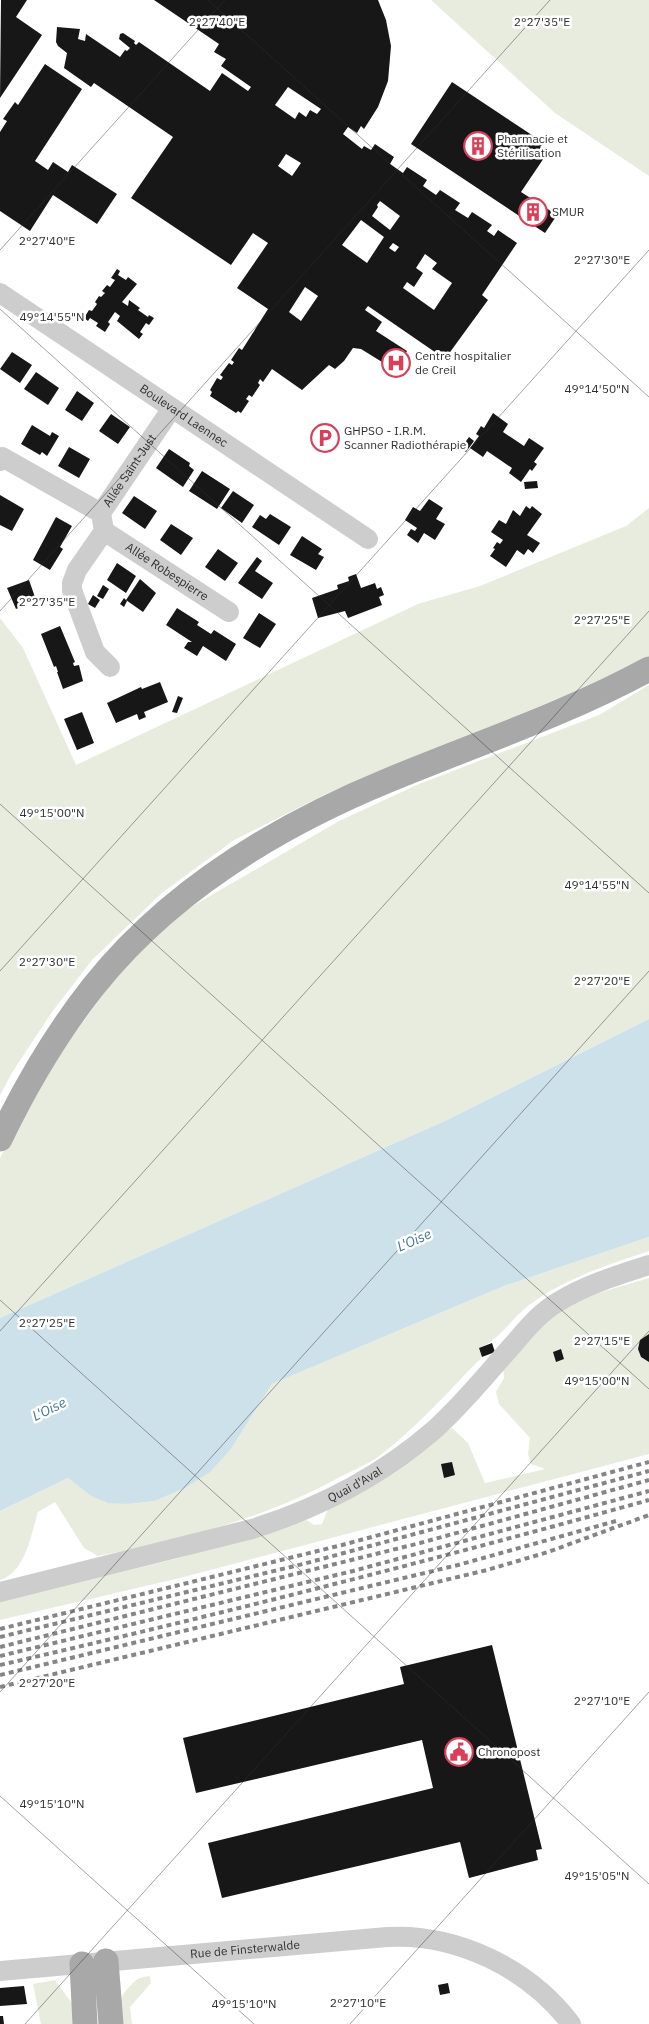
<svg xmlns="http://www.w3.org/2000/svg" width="649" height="2024" viewBox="0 0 649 2024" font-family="'IBM Plex Sans',sans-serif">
  <rect width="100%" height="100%" fill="#fff"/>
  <path fill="#e7ecdf" d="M431 0H649V176L555 113Z
    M649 508V657L569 694 324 795 234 840 162 893 92 960 52 1012 13 1071 0 1095V618L23 648 76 765 418 604 480 586 626 526Z
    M649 685V1019L447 1120 0 1318V1158L38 1084 117 975 174 917 339 821 419 784 599 715Z
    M649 1237V1251C607 1265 563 1279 528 1306 510 1320 501 1339 479 1348L482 1357C450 1390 415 1429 378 1457 366 1465 351 1471 338 1478 263 1519 181 1540 98 1556L84 1548 55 1502 38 1512C31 1534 26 1572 0 1580V1511L68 1478 91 1496 128 1504 155 1501 185 1488 231 1449 272 1384 504 1286Z
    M649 1278V1454L180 1578 0 1620V1602L179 1558 304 1518 314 1525 322 1524 330 1504 452 1428 468 1443 485 1483 545 1469 531 1464 528 1454 530 1438 499 1404 496 1392 504 1378 503 1367C511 1356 519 1343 528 1333 563 1301 605 1291 649 1278Z
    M150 1976 151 1983 130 2007 132 2024H122C120 2004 117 1998 132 1984 138 1978 141 1977 150 1976Z
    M55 1980 73 2005 77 2024H41L33 1984Z"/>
  <path fill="#cde1ea" d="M649 1019V1237L504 1286 272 1384 231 1449 210 1472 185 1488 155 1501 128 1504 108 1503 91 1496 68 1478 0 1511V1318L447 1120Z"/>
  <path fill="#171717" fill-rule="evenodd" d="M1 0H27L16 17 42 35 0 98Z
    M154 0H378L386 20 391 46 388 81 378 107 364 129 361 126 357 133 348 127 343 134 362 149 364 146 371 150 375 144 394 157 390 164 403 173 407 167 427 180 423 186 436 195 440 190 460 203 455 210 468 218 472 212 492 225 487 231 494 236 498 230 517 243 482 295 488 300 445 359 368 306 365 310 382 322 376 331 407 351 395 370 361 349 353 348 344 361 335 369 329 365 302 390 272 369 263 382 260 379 258 383 260 385 252 397 249 395 246 399 249 401 241 413 238 411 236 413 210 396 212 392 210 390 217 378 221 380 223 377 220 375 229 363 232 365 234 362 231 360 239 348 242 350 268 309 237 288 268 243 253 233 231 265 131 198 173 137 94 83 91 87 64 68 67 53 58 46 56 42 57 27 80 29 78 39 85 41 86 34 120 57 125 50 127 51 130 48 119 39 120 34 123 33 135 41 134 43 136 45 139 42 210 91 222 73 248 91 251 87 221 66 226 59 214 52 219 44ZM288 87 321 109 317 114 310 110 306 117 299 112 295 119 275 105ZM286 154 301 163 292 176 278 166ZM380 201 400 216 390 230 372 216 378 207 377 205ZM361 220 384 237 367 263 342 245ZM393 243 399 247 395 252 389 248ZM425 254 437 263 432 269 452 283 434 310 403 288 407 282 414 287 423 273 416 268ZM305 287 318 296 301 321 289 312Z
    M45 64 82 89 35 161 48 170 53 162 68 172 72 165 117 194 97 224 53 195 30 231 0 211V132L7 121 3 119 15 102 18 105Z
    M452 82 544 143 540 147 548 152 521 192 557 215 545 233 411 144Z
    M117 269 120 271 118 275 126 280 128 277 137 284 122 302 128 306 129 300 140 308 138 310 148 317 149 315 154 318 149 325 146 323 140 332 143 334 139 339 117 321 120 316 115 312 108 322 110 324 105 332 96 326 98 323 90 318 88 321 84 318 89 310 92 311 97 304 95 302 99 296 101 297 105 293 102 291 107 285 110 287 115 280 111 278Z
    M12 352 32 365 20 383 0 369Z
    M36 372 59 388 48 405 24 389Z
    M77 391 94 403 82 421 65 410Z
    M493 413 508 424 503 432 524 446 529 438 544 448 534 462 537 464 532 471 530 469 521 482 509 473 512 468 487 451 483 457 470 448 479 436 476 434 481 426 484 428Z
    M111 414 130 427 118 444 99 431Z
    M32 425 50 436 52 432 59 436 47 456 42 452 40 455 21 444Z
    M469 437 474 441 466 452 461 448Z
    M69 447 90 459 79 478 58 466Z
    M169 449 190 463 189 466 194 470 183 487 156 468Z
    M202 471 230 489 217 509 189 491Z
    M537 481 538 488 525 489 524 482Z
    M233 491 254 505 242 523 221 508Z
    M0 495 24 509 12 531 0 525Z
    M134 496 157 511 145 529 122 513Z
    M429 499 443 508 436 519 445 524 435 540 424 533 418 543 407 535 411 529 415 531 417 528 405 520 413 507 420 511Z
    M526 506 530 509 532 506 542 514 527 535 540 543 533 553 528 549 524 555 517 550 506 567 490 556 495 549 493 548 497 542 500 544 503 540 491 532 499 520 506 524 513 510 520 516Z
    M270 514 291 527 279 545 252 527 260 515 266 519Z
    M56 517 72 526 60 547 63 549 50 570 33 560Z
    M171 524 193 538 181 555 160 540Z
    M302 536 322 549 318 554 324 557 316 570 290 555Z
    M218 549 238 563 225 581 205 567Z
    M257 557 262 561 255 571 273 583 262 599 238 583Z
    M117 563 136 576 126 593 107 580Z
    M356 574 361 588 375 583 377 589 381 587 384 595 379 597 382 605 348 618 345 611 318 618 312 598 338 589 337 585 349 581 348 577Z
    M140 579 156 593 143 612 126 600Z
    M29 580 36 600 16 609 7 588Z
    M103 585 109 589 103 599 97 596Z
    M93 595 100 600 95 608 88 604Z
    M124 598 127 601 124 607 120 604Z
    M177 608 199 622 197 625 211 634 214 630 236 644 226 661 203 646 197 656 184 648 188 642H192L166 625Z
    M259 613 276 624 260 648 243 638Z
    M60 626 75 662 73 663 74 666 79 665 83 681 63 689 57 672H58L56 666 54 667 41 634Z
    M160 682 168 702 144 712 146 717 139 720 137 714 116 723 107 703 141 687 142 689Z
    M178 696 183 698 177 713 172 712Z
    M82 712 94 743 77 750 64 719Z
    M649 1334V1362L641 1357 638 1349 640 1340Z
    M492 1343 495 1352 482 1357 479 1348Z
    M561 1349 564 1359 556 1362 553 1352Z
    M452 1462 455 1475 444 1478 441 1464Z
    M492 1645 542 1849 536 1850 538 1860 469 1878 460 1842 222 1898 208 1843 433 1788 422 1740 196 1793 183 1738 404 1684 400 1667Z
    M448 1983 450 1993 440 1995 438 1985Z
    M24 1986 27 2004 0 2006V1988Z
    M0 2016H3L4 2024H0Z"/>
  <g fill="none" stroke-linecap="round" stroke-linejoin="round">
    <g stroke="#cdcdcd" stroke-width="20">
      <path id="s1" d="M0 293 368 539"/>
      <path d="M0 461 2 457 101 513"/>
      <path id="s2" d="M104 531 229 612"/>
      <path id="s3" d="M110 667 95 652 72 590V583L77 570 104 531 101 513 172 408"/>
      <path id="s4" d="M0 1592 252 1529C319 1508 381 1476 434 1430 462 1405 486 1375 511 1347 525 1331 539 1313 558 1302 585 1285 618 1275 649 1265"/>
      <path id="s5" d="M0 1971 387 1937C456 1933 529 1968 571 2024"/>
    </g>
    <path stroke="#a8a8a8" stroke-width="25" d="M0 1139C26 1085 56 1034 93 987 170 890 277 826 389 780 476 744 566 714 649 669
      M106 1961 111 2024
      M82 1964 85 2024"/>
    <path stroke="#858585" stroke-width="4" stroke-dasharray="5 4" stroke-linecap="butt" d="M0 1629 342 1545 649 1462
      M0 1637 303 1564 649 1471
      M0 1647 420 1543 649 1480
      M0 1656 353 1571 649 1491
      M0 1665C218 1615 434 1560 649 1500
      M0 1675 458 1565 616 1521
      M0 1687 487 1570 548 1552 649 1515"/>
  </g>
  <path fill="none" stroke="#303030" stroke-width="1" stroke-opacity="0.45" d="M208 0 649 397M0 250 225 0M0 309 649 893M0 611 550 0M0 804 649 1389M0 971 649 250M0 1300 649 1884M0 1331 649 611M0 1692 649 971M0 1796 254 2024M25 2024 649 1331M350 2024 649 1692"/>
  <defs>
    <symbol id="building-ring" viewBox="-11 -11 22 22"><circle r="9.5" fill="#fff" stroke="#da3f58" stroke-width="1.5"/><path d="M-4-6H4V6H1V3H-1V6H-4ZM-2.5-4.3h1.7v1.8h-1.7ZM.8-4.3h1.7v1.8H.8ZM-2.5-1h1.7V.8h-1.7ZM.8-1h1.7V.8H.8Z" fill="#da3f58"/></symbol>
    <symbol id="hospital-ring" viewBox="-11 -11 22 22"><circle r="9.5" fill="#fff" stroke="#da3f58" stroke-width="1.5"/><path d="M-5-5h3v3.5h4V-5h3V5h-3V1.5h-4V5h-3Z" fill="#da3f58"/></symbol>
    <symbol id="parking-ring" viewBox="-11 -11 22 22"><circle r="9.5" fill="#fff" stroke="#da3f58" stroke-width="1.5"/><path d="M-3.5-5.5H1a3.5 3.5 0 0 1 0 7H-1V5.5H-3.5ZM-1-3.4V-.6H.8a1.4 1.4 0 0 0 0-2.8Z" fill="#da3f58"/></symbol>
    <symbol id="civic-ring" viewBox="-11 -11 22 22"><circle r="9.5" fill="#fff" stroke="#da3f58" stroke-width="1.5"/><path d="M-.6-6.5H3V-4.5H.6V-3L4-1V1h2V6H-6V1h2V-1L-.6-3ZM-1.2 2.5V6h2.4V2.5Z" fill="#da3f58"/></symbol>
  </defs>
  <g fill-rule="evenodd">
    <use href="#building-ring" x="462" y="130" width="32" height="32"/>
    <use href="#building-ring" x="517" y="196" width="32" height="32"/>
    <use href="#hospital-ring" x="380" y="347" width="32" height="32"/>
    <use href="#parking-ring" x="309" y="422" width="32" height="32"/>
    <use href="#civic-ring" x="443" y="1736" width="32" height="32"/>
  </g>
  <g text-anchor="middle" stroke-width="5" stroke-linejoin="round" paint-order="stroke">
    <g font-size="12" fill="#303030" stroke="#fff" text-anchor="start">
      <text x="497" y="143">Pharmacie et<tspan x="497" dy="14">Stérilisation</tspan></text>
      <text x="552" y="216">SMUR</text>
      <text x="415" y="360">Centre hospitalier<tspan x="415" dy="14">de Creil</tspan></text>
      <text x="344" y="435">GHPSO - I.R.M.<tspan x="344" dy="14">Scanner Radiothérapie</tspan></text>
      <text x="478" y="1756">Chronopost</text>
    </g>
    <g font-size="12" fill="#303030" stroke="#fff">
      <text dy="4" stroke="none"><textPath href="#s1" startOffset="221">Boulevard Laennec</textPath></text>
      <text dy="4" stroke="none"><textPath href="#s3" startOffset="225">Allée Saint-Just</textPath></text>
      <text dy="4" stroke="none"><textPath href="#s2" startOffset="75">Allée Robespierre</textPath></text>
      <text dy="4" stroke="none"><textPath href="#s4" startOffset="372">Quai d'Aval</textPath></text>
      <text dy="4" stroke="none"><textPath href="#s5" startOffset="246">Rue de Finsterwalde</textPath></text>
    </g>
    <g font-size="14" font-style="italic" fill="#42778d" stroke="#fff">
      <text transform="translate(414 1240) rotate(-24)" y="5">L'Oise</text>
      <text transform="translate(49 1409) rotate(-26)" y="5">L'Oise</text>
    </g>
  </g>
  <g font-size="12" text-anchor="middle" fill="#303030" stroke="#fff" stroke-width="5" stroke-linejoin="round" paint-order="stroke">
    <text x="217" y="26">2°27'40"E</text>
    <text x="542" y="26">2°27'35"E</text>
    <text x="47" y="245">2°27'40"E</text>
    <text x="602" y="264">2°27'30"E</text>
    <text x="52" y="321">49°14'55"N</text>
    <text x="597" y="393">49°14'50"N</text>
    <text x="47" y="606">2°27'35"E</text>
    <text x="602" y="624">2°27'25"E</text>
    <text x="52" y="817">49°15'00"N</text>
    <text x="597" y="889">49°14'55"N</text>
    <text x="47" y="966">2°27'30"E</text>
    <text x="602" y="985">2°27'20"E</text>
    <text x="47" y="1327">2°27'25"E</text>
    <text x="602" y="1345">2°27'15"E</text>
    <text x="597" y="1385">49°15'00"N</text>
    <text x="47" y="1687">2°27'20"E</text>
    <text x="602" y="1705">2°27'10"E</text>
    <text x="52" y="1808">49°15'10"N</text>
    <text x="597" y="1880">49°15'05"N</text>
    <text x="358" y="2007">2°27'10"E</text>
    <text x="244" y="2008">49°15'10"N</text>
  </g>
</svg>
